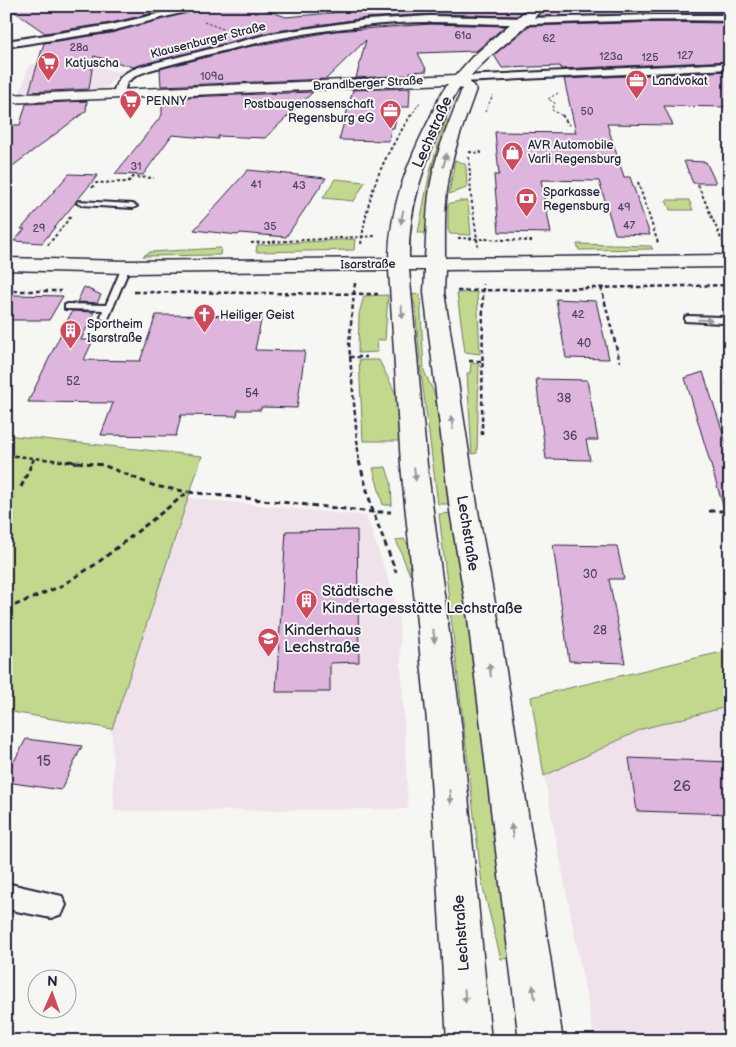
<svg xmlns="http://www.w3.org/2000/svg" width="736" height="1047" viewBox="0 0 736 1047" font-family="'Balsamiq Sans',sans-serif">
  <rect width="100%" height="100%" fill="#f6f6f2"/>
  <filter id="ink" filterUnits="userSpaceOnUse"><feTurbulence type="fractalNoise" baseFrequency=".02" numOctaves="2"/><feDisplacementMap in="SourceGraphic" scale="10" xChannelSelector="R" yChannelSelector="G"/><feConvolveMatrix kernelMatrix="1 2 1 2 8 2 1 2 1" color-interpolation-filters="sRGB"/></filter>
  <g filter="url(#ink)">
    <path fill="#efe2eb" d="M79 58 112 71H123V72L112 80 108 87 101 89 20 93 29 65Z
      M188 498 366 516 394 595 399 621 408 809 114 811 112 729Z
      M730 706V1041H595L544 776 642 729Z"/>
    <path fill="#c2d88d" stroke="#727d64" d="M446 118 448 122 429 197 426 233H418L430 171Z
      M455 160 465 164 466 167 467 188 449 194Z
      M335 179 365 182 354 201 323 198Z
      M666 200H689L693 210H670Z
      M459 201H468L471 235 450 234 448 230V204Z
      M355 239 354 250 256 252 257 245Z
      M577 244 651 246 653 249 579 250Z
      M221 248 220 255 143 256 150 252Z
      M477 292 480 354 465 352 457 293Z
      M420 294 424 371 435 395 451 504H438L421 372 415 305 411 295Z
      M388 295 385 340H377L378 352 358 353 359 314 364 296Z
      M359 360H379L397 396 402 441H363Z
      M471 363 479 364 477 453 472 454 467 373H470Z
      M6 435 202 456 112 729 6 711Z
      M386 467 391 483 392 505H383L373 468Z
      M454 513 470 621 510 958 501 959 482 884 439 514Z
      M404 539 414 553 416 574 410 575 396 540Z
      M730 650V706L642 729 544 776 531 697Z"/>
    <path fill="#deb5dc" stroke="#22223b" d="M6 6H182L111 23 45 33Z
      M210 6H255L286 17 375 9V6L386 8 402 6 397 11 442 9 441 6 525 9 517 16 430 14 366 18 270 32 133 67 94 56 89 89 29 92 44 43 111 33Z
      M571 6H675L730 9V13L538 16 544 9 564 10 562 8H572Z
      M655 22 730 23V61L561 69 560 66 502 68 494 55 529 26Z
      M431 24 505 26 476 51 418 53 427 71 410 72V75L356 78 366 40 326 79 161 86 160 69 242 48 335 31Z
      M730 71V107L664 106 673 125 607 124 624 177H630L650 235 615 234 599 181 541 180 551 233 499 232 494 175H499L495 132 576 133 564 79Z
      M410 88 409 107H398L394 128H391L389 141 339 140 353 90Z
      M313 92 265 138 218 136V139L172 135 143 175 115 174 162 115V98Z
      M87 101 86 111 6 171V125H20L26 104Z
      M684 161 706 162 716 183H693Z
      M248 170 326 178 286 237 240 233 238 235 194 230Z
      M69 174 98 175 42 243 14 241 25 229H21Z
      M84 287 101 295 97 303 77 302Z
      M14 295 63 296 49 320H6V307Z
      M556 299 596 301 609 359 566 358Z
      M72 311 94 312 81 340H93L84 360 140 361 156 315 262 316 255 350 305 351 297 408 261 407V410H238L237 416 181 415 176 436 101 435 113 403 28 402Z
      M703 372 730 454V509H724L685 378Z
      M536 379 587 380 598 440H586L590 460 546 459Z
      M357 530 359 662 330 663V692H276L286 531Z
      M553 545 617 546 624 579H609L625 663 569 661Z
      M26 739 82 746 61 790 6 782V776Z
      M629 758 730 762V814L637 811Z"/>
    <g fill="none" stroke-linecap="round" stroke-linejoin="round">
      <defs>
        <path id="lane" d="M78 201 133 204 137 206 133 208 81 205 77 203Z
          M123 265 130 267 108 319H102L101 317 103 310 65 309V305L68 304 106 305Z
          M688 316 722 317 726 320 722 323 685 321V317Z"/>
        <path id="street" d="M191 6H208L111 31 6 47V41L111 25Z
          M654 15H730V21C663 19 596 22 530 24 486 25 442 20 398 23 313 28 231 47 150 70L137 75 127 82 123 96H115L113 94C118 75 125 72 142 66L270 34 366 20 430 16 526 18Z
          M730 63V69L462 82 457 79 462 76Z
          M6 883 62 896 66 905 62 914 51 918 6 909Z"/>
        <path id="secondary" d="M531 6H544C523 34 491 51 469 78L468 80 476 89C466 118 454 147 449 177 444 204 445 231 445 258L730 255V267L445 270 444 292 478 511 498 619 563 1041H519L468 619 450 511 424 292 425 270H409L427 465 462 731 491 1041H447L428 731 401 465 389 270 126 273 6 270V258L126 261 389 258C390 207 407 163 430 118 435 107 440 93 448 84L6 103V95L456 75 472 57ZM460 88 462 89C451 118 438 147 432 177 426 204 427 231 425 258H409C408 207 424 164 445 118 449 108 453 95 460 88Z"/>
      </defs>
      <use href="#lane" stroke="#22223b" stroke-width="4"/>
      <use href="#street" stroke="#22223b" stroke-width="4"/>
      <use href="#secondary" stroke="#22223b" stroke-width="3"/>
      <path stroke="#22223b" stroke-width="1" stroke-dasharray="2.5 2" stroke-linecap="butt" d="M204 22 226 30
        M558 93 548 99 555 103 552 110 563 116
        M485 112 493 95
        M411 116 420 102"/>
      <path stroke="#22223b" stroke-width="2" stroke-dasharray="3 2.5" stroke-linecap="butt" d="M562 115 569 125
        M469 152 481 153 480 151
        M469 157 471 196 478 246
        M638 182 658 243
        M698 185 722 241
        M92 188 96 183 128 182 133 177 154 178
        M458 238 532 241
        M251 243 377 236
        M361 244C369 189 381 162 411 115
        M48 245 72 215"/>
      <path stroke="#22223b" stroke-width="2.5" stroke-dasharray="4.5 3" stroke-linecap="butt" d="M355 283 349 344 359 463
        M601 287 620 362
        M6 291H61
        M457 291 730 285
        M134 292 378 294
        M349 357H367
        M469 361H483
        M726 384H730
        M482 435 483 284
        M6 455 80 463
        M32 463 35 457"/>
      <path stroke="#22223b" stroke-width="3" stroke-dasharray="5.5 4" stroke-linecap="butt" d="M68 461 103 465 155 486 188 492
        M359 461 373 512 396 572
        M21 487 33 461
        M709 511H730
        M6 609 61 586 96 564 188 492 373 512H391"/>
      <use href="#lane" fill="#f6f6f2" fill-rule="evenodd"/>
      <use href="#street" fill="#f6f6f2" fill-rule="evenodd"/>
      <use href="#secondary" fill="#f6f6f2" fill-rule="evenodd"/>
    </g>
    <defs><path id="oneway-solid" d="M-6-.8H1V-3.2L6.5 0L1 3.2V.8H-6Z" transform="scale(1.25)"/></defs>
    <g fill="#9797a0">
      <use href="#oneway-solid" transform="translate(445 160) rotate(-75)"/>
      <use href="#oneway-solid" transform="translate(402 217) rotate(100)"/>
      <use href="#oneway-solid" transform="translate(402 312) rotate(85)"/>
      <use href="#oneway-solid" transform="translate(705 320) rotate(2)"/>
      <use href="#oneway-solid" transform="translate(452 423) rotate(-98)"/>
      <use href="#oneway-solid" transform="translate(415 474) rotate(83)"/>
      <use href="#oneway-solid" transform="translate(434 636) rotate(84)"/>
      <use href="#oneway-solid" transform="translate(490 670) rotate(-98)"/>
      <use href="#oneway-solid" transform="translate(450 797) rotate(86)"/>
      <use href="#oneway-solid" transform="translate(512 831) rotate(-98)"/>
      <use href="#oneway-solid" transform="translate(534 992) rotate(-98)"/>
      <use href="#oneway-solid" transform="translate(465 996) rotate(86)"/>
    </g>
  </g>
  <defs>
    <symbol id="supermarket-pin" viewBox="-11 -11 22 30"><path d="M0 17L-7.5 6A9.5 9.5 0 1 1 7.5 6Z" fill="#d1495b" stroke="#f6f6f2"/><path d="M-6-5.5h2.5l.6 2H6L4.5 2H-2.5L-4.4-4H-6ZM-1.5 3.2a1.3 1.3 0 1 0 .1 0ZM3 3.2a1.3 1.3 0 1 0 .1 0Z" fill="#fff"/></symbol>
    <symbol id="office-pin" viewBox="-11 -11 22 30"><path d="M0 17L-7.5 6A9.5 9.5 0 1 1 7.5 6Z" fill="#d1495b" stroke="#f6f6f2"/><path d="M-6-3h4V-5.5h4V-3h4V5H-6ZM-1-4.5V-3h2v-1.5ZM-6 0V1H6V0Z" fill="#fff"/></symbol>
    <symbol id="shop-pin" viewBox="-11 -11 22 30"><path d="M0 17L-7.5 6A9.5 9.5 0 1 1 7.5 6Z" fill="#d1495b" stroke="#f6f6f2"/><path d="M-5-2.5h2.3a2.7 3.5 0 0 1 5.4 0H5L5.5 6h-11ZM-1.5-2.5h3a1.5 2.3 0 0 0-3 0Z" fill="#fff"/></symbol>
    <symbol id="bank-pin" viewBox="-11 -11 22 30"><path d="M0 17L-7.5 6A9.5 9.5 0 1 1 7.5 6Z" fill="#d1495b" stroke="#f6f6f2"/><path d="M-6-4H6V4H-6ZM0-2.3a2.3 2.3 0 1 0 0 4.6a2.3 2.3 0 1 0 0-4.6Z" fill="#fff"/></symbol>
    <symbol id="church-pin" viewBox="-11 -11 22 30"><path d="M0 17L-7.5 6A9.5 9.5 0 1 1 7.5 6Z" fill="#d1495b" stroke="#f6f6f2"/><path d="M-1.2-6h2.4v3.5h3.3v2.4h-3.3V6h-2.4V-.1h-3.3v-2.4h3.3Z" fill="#fff"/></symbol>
    <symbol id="building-pin" viewBox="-11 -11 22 30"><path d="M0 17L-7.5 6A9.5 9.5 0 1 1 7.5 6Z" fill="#d1495b" stroke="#f6f6f2"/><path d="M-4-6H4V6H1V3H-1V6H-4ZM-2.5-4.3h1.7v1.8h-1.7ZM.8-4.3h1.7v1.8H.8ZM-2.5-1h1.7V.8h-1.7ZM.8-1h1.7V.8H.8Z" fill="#fff"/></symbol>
    <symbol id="school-pin" viewBox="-11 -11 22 30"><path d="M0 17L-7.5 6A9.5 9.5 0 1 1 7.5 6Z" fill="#d1495b" stroke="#f6f6f2"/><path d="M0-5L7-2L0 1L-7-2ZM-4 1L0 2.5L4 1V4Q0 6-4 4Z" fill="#fff"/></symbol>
  </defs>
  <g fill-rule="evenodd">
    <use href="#supermarket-pin" x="36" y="50" width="25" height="34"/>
    <use href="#office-pin" x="624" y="68" width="25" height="34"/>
    <use href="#supermarket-pin" x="118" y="88" width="25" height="34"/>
    <use href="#office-pin" x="378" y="98" width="25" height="34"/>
    <use href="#shop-pin" x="500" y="140" width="25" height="34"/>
    <use href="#bank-pin" x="514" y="186" width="25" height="34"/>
    <use href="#church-pin" x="192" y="302" width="25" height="34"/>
    <use href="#building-pin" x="58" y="318" width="25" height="34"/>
    <use href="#building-pin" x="294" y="588" width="25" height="34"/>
    <use href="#school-pin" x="256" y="626" width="25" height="34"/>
  </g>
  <g text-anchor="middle" stroke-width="4" stroke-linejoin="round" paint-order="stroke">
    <g font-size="11" fill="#514763">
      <text x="463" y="39">61a</text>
      <text x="549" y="42">62</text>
      <text x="79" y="51">28a</text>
      <text x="685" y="59">127</text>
      <text x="611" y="60">123a</text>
      <text x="650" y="61">125</text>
      <text x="212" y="80">109a</text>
      <text x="587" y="115">50</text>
      <text x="136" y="170">31</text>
      <text x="256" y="188">41</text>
      <text x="299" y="189">43</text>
      <text x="624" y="211">49</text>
      <text x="629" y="229">47</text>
      <text x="270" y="230">35</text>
      <text x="39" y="232">29</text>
      <text x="578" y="318">42</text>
    </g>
    <g font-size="12" fill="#22223b" stroke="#f6f6f2">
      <text transform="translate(208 40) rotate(-14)" y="4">Klausenburger Straße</text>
      <text transform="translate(368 83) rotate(-3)" y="4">Brandlberger Straße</text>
      <text transform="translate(368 264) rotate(-1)" y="4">Isarstraße</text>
    </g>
    <g font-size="12" fill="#22223b" stroke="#f6f6f2" text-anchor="start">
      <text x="65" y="67">Katjuscha</text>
      <text x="652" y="85">Landvokat</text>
      <text x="146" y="105">PENNY</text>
      <text x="374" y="108" text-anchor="end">Postbaugenossenschaft<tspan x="374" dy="14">Regensburg eG</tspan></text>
      <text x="528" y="149">AVR Automobile<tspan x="528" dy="14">Varli Regensburg</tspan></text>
      <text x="543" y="196">Sparkasse<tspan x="543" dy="14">Regensburg</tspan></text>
      <text x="220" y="319">Heiliger Geist</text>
      <text x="87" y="328">Sportheim<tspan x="87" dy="14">Isarstraße</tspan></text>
    </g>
    <g font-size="12" fill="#514763">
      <text x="584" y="347">40</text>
      <text x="73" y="385">52</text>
      <text x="252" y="397">54</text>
      <text x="564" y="402">38</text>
      <text x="570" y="440">36</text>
      <text x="590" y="578">30</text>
      <text x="600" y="634">28</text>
    </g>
    <g font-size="15" fill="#22223b" stroke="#f6f6f2">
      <text transform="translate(432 132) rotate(-66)" y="5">Lechstraße</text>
      <text transform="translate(468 533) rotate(81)" y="5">Lechstraße</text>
      <text transform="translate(461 933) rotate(-94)" y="5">Lechstraße</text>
    </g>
    <g font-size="15" fill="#22223b" stroke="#f6f6f2" text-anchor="start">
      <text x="322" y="596">Städtische<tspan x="322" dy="17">Kindertagesstätte Lechstraße</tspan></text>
      <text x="284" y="635">Kinderhaus<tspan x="284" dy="17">Lechstraße</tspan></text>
    </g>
    <g font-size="15" fill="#514763">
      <text x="44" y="766">15</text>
      <text x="682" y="791">26</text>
    </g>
  </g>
  <rect width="736" height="1047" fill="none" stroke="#f6f6f2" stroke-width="25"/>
  <rect x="12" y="12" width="711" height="1022" fill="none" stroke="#22223b" stroke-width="2" filter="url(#ink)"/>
  <g transform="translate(52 994) rotate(2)"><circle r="24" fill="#f6f6f2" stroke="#a1a1a9"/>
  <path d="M0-4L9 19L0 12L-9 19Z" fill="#d1495b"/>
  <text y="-8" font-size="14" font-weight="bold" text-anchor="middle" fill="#22223b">N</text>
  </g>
</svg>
